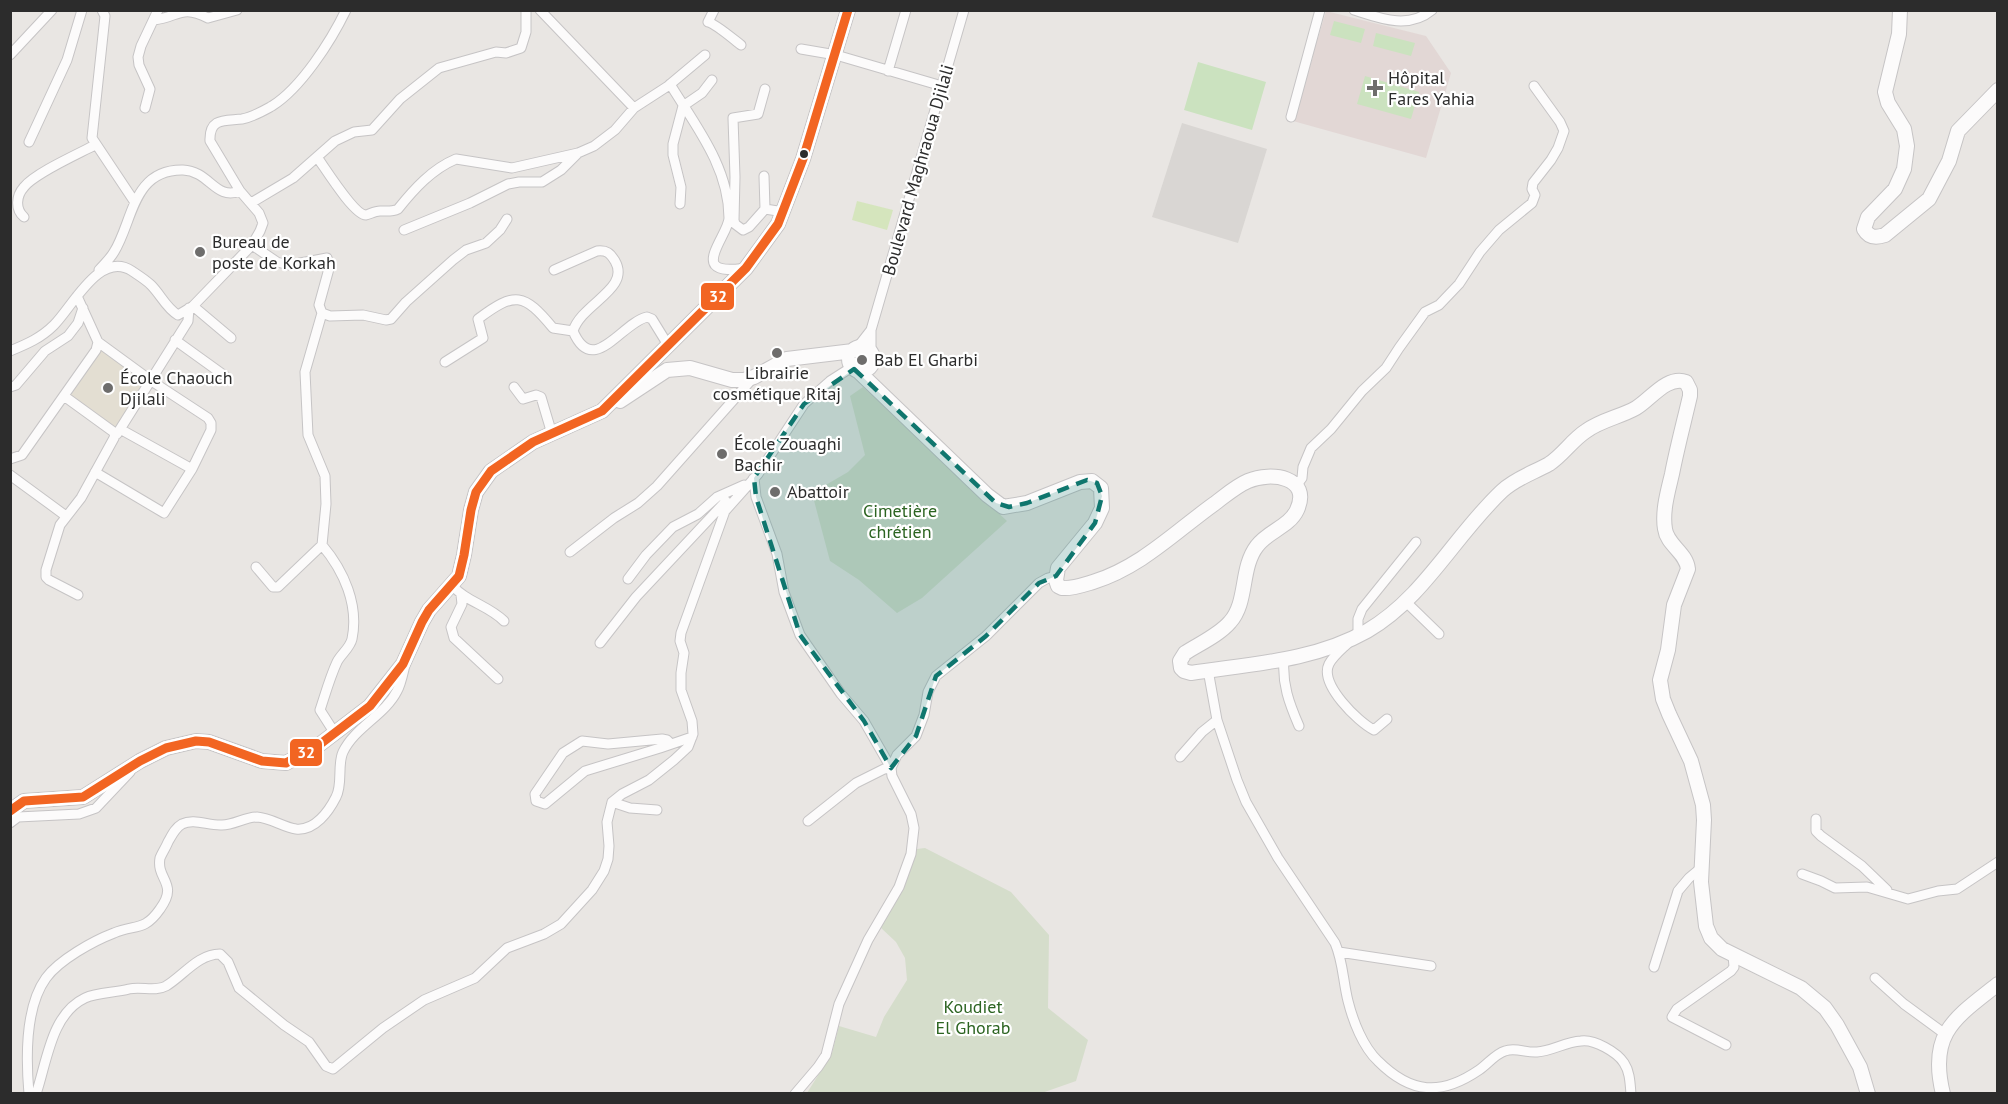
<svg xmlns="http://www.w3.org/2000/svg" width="2008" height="1104" viewBox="0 0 2008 1104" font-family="'PT Sans',sans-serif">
  <rect width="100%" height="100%" fill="#e9e6e3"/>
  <path fill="#e3ded2" d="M101 348 148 381 117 429 68 395Z"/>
  <path fill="#e2d7d5" d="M1326 11 1426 36 1451 73 1426 158 1293 121 1313 57 1309 55 1314 38H1318Z"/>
  <path fill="#cbe2bf" d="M1334 21 1365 29 1361 43 1330 35Z
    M1376 33 1415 43 1411 56 1373 46Z
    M1198 62 1266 82 1252 130 1184 110Z
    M1365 76 1419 92 1411 119 1357 104Z"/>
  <path fill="#d5ddcb" d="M863 387 1007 521 922 598 897 613 859 580 830 561 812 493 848 472 865 455 850 396Z
    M925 848 1011 892 1049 935 1048 1008 1088 1040 1076 1081 1039 1094 807 1093 832 1053 839 1026 876 1037 884 1017 907 980 905 958 896 942 880 927 903 887 917 849Z"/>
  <path fill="#d5e5bd" d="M857 201 893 210 887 230 852 220Z"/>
  <path fill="#d9d6d3" d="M1182 123 1267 149 1238 243 1152 217Z"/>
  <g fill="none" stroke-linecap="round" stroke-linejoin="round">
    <defs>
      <path id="street" d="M102 10 105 16 92 138 134 201
        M540 10 634 108
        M714 10 708 22C716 24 733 39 741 45
        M1354 10C1379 18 1408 30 1432 10
        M154 20C179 17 181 4 208 18L237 10
        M801 49 836 55 942 86
        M10 55 52 10
        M888 71 906 10
        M670 84C695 125 729 167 729 218 729 230 707 255 715 265 721 272 737 269 746 268
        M765 89 758 114 733 118 735 177 734 220 735 224 743 230 749 227 765 209 784 212
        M145 108 150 89 139 65 138 57 141 46 158 10
        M1291 117 1320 10
        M29 142 67 60 82 10
        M317 157C325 168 354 215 366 215 370 214 375 211 380 211 387 211 392 212 398 209 414 189 432 169 456 159L512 168 578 153 594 146 615 130 634 108 668 86 705 55
        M764 176 765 209
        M251 203 293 178 335 141 354 132 372 130 400 99 439 68 496 52 506 53 521 48 526 32V10
        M680 204 681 187 673 155V144L683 106 702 93 712 80
        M24 217C15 209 16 196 24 187 35 173 78 154 95 145
        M404 230 470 203 508 184 519 182H542L561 170 578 153
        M252 245 277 262 289 265 327 258 330 265 319 305 322 313 330 316 363 315 386 320 391 319 406 302 453 260 466 250 486 243 500 230 507 219
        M99 270C104 264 110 259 114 252 133 222 132 169 183 170 210 171 215 201 240 191
        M554 270 597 251C607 250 610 253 615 261 631 289 582 303 573 331 593 378 621 323 647 317L652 319 668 345
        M193 306 231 338
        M322 313 305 372 308 435 325 476 326 504 322 545C344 571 359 605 352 639 350 648 341 654 337 662 330 677 325 695 320 710L334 732
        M175 340 225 376
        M98 342 150 380 208 418 211 423V430L192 469
        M857 348 871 330
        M10 351C27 344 41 338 54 325 73 306 100 250 132 271 138 275 146 280 151 285 161 295 166 308 178 315L193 306 252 245 260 231 263 223 259 213 240 191 210 141C209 117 226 121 242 119 253 117 263 111 272 106 301 88 331 41 346 10
        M871 352V330L964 10
        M445 362 483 338 478 319C515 291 524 293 553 328L573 331
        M10 387 16 385 45 351 68 336 78 323 83 308
        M514 387 523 399 536 395 541 397 552 434
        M64 396 115 433 114 438 81 498 60 525 46 570V577L49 580 78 595
        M117 434 188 321 189 308
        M10 459 22 455 96 350 98 342 77 296
        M95 472 164 513 192 469 120 429
        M10 475 66 516
        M753 479 754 478 756 497 777 554 784 592 800 635 841 694 864 721 891 768 884 769 856 783 808 821
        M1296 486 1302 478 1303 467 1311 448 1331 429 1362 391 1386 368 1399 348 1425 312 1439 305 1459 284 1480 252 1499 230 1532 203 1535 195 1532 189 1533 183 1551 160 1558 148 1564 131 1560 122 1534 86
        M570 552 614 518 638 503 657 486 752 379
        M256 567 273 587H278L322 545
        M628 579 646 555 673 527 698 514 717 497 744 485
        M452 585C466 602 488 605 504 621
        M461 595 462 604 451 627 454 638 498 679
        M1405 601 1439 634
        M1358 635V619L1362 609 1416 542
        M600 643 636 597 726 501
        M1348 643C1342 649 1333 656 1329 664 1319 684 1358 722 1374 730L1387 719
        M1284 659C1282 684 1289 703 1299 726
        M1208 670 1217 720 1237 780 1246 802 1278 858 1335 943C1343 961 1343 981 1348 1001 1353 1021 1363 1047 1378 1061 1411 1094 1441 1096 1479 1070 1488 1064 1495 1054 1505 1051 1515 1047 1526 1053 1537 1052 1552 1051 1565 1042 1581 1041 1594 1039 1617 1052 1624 1063 1630 1072 1630 1083 1631 1094
        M671 744 667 740 662 739 608 744 582 741 563 753 535 794 536 801 545 804 585 771 660 748 692 737
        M1180 757 1202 732 1217 720
        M612 802 630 808 657 810
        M1816 819V831L1821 836 1862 866 1887 890
        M10 823 18 817 79 814 96 808 130 772
        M1802 874 1821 881 1835 888 1867 887 1908 899 1938 891 1957 889 1998 862
        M1339 952 1431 966
        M1654 967 1678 891 1689 878 1701 868
        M1875 978 1904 1004 1945 1034
        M1726 1045 1672 1017 1677 1009 1731 971 1734 967 1733 955
        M29 1094C26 1060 25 1007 46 978 59 960 93 941 114 933 135 924 144 932 160 909 179 883 156 880 160 858 162 853 166 847 168 842 172 835 175 828 182 824 194 818 209 826 222 825 234 825 245 817 257 817 271 818 283 827 296 829 315 831 329 811 336 797 343 784 337 765 343 752 355 727 385 715 397 691 401 684 403 673 405 665
        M36 1094C47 1062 51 1014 85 998 98 992 115 993 129 989 141 986 155 992 166 986 183 976 198 954 220 954L228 962 239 988 284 1025 309 1042 326 1066 333 1069 383 1028 424 1000 475 978 507 948 544 934 561 924 592 890 604 871 608 859 609 846 607 822 612 802 622 794 649 780 674 760 688 747 693 734 692 721 681 690V673L684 653 680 641 681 633 725 511 758 474 804 404 830 381 852 367
        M795 1094 818 1067 826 1055 839 1004 868 940 899 887 911 854 914 828 911 814 892 776 891 768 897 755 916 736 924 715 928 692 936 676 986 636 1039 583 1048 578 1056 576"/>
      <path id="secondary" d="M1900 10 1899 34 1885 92 1888 103 1904 129 1907 146 1904 169 1895 189 1868 217 1864 229C1869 238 1876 238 1885 235L1929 199 1949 161 1958 131 1998 90
        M849 359a12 12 0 1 1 24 0a12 12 0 1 1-24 0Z
        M857 370 987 495 1003 507 1027 503 1080 482 1092 481 1101 488 1102 508 1095 523 1058 568 1056 580 1058 586 1062 588C1072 589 1083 585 1093 582 1141 567 1175 532 1214 504 1225 496 1236 486 1248 481 1271 471 1312 477 1297 510 1289 527 1268 531 1257 546 1240 568 1248 602 1230 622 1219 635 1199 644 1185 653L1180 661 1181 668 1184 671 1191 673C1250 664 1314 661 1367 631 1424 598 1455 535 1502 491 1516 478 1533 473 1549 464 1563 455 1572 440 1586 431 1601 420 1620 417 1636 408 1650 400 1667 375 1686 382L1690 390V396C1684 422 1677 448 1672 474 1668 491 1662 511 1665 529 1667 545 1686 552 1688 569L1674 605 1668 650 1660 680 1663 699 1669 714 1691 761 1703 805 1704 820 1701 882 1706 926 1711 938 1722 949 1801 988 1825 1008 1837 1025 1860 1067 1868 1094
        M620 401 667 370 690 368 732 380H744L754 377 787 359 853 351
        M10 811 24 801 83 797 140 761 166 748 196 741 209 742 262 761 286 763 319 745 370 706 403 664 422 622 429 610 459 576 464 555 471 510 476 492 491 471 533 442 602 411 746 268 778 224 803 159 848 10
        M1943 1094C1928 1033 1955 1018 1998 984"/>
    </defs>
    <use href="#street" stroke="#c6c4c5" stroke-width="11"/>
    <use href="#secondary" stroke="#c6c4c5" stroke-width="16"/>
    <use href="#street" stroke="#fcfbfb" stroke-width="9"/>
    <use href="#secondary" stroke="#fcfbfb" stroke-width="14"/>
    <defs>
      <path id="bus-1" d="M10 811 24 801 83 797 140 761 166 748 196 741 209 742 262 761 286 763 319 745 370 706 403 664 422 622 429 610 459 576 464 555 471 510 476 492 491 471 533 442 602 411 746 268 778 224 803 159 848 10"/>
    </defs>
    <use href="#bus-1" stroke="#fff" stroke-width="14"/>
    <use href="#bus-1" stroke="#f26522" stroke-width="9"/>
  </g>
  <path fill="#0f766e" fill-opacity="0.2" stroke="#0f766e" stroke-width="4.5" stroke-dasharray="12 8" stroke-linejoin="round" d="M854 369 996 503 1009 507 1027 503 1087 480 1097 483 1102 496 1095 523 1056 576 1039 583 986 636 936 676 916 736 891 768 864 721 800 635 756 497 754 478 804 404Z"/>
  <g fill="#6e6d6c" stroke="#fff" stroke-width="2">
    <path d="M1372 79h6v6h6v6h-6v6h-6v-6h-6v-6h6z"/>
    <circle cx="200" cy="252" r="6"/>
    <circle cx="777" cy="353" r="6"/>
    <circle cx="862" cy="360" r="6"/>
    <circle cx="108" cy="388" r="6"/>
    <circle cx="722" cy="454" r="6"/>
    <circle cx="775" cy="492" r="6"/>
  </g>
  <circle fill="#2c2c2c" stroke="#fff" stroke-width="2" cx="804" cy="154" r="5"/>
  <g text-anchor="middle" stroke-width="4.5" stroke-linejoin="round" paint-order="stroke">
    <g font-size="18" fill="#2c2c2c" stroke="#fff" text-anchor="start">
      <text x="1388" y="84">Hôpital<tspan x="1388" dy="21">Fares Yahia</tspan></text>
      <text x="212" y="248">Bureau de<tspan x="212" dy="21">poste de Korkah</tspan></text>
      <text x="874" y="366">Bab El Gharbi</text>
      <text x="777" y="379" text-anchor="middle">Librairie<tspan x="777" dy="21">cosmétique Ritaj</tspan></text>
      <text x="120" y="384">École Chaouch<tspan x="120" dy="21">Djilali</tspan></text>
      <text x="734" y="450">École Zouaghi<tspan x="734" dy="21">Bachir</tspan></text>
      <text x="787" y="498">Abattoir</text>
    </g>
    <g font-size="18" fill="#2c2c2c" stroke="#fff">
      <text transform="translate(918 170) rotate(-74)" y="6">Boulevard Maghraoua Djilali</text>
    </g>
    <g font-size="18" fill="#2c6421" stroke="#fff">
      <text x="900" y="517">Cimetière<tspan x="900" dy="21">chrétien</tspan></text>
      <text x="973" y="1013">Koudiet<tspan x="973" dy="21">El Ghorab</tspan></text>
    </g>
  </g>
  <g stroke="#fff" stroke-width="2">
    <rect x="700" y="282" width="35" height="29" rx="6" fill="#f26522"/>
    <rect x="289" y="738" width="34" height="29" rx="6" fill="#f26522"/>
  </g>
  <g font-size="16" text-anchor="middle" font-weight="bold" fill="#fff">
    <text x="718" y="302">32</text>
    <text x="306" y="758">32</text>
  </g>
  <rect width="2008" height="1104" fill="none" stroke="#2c2c2c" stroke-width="24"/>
</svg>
